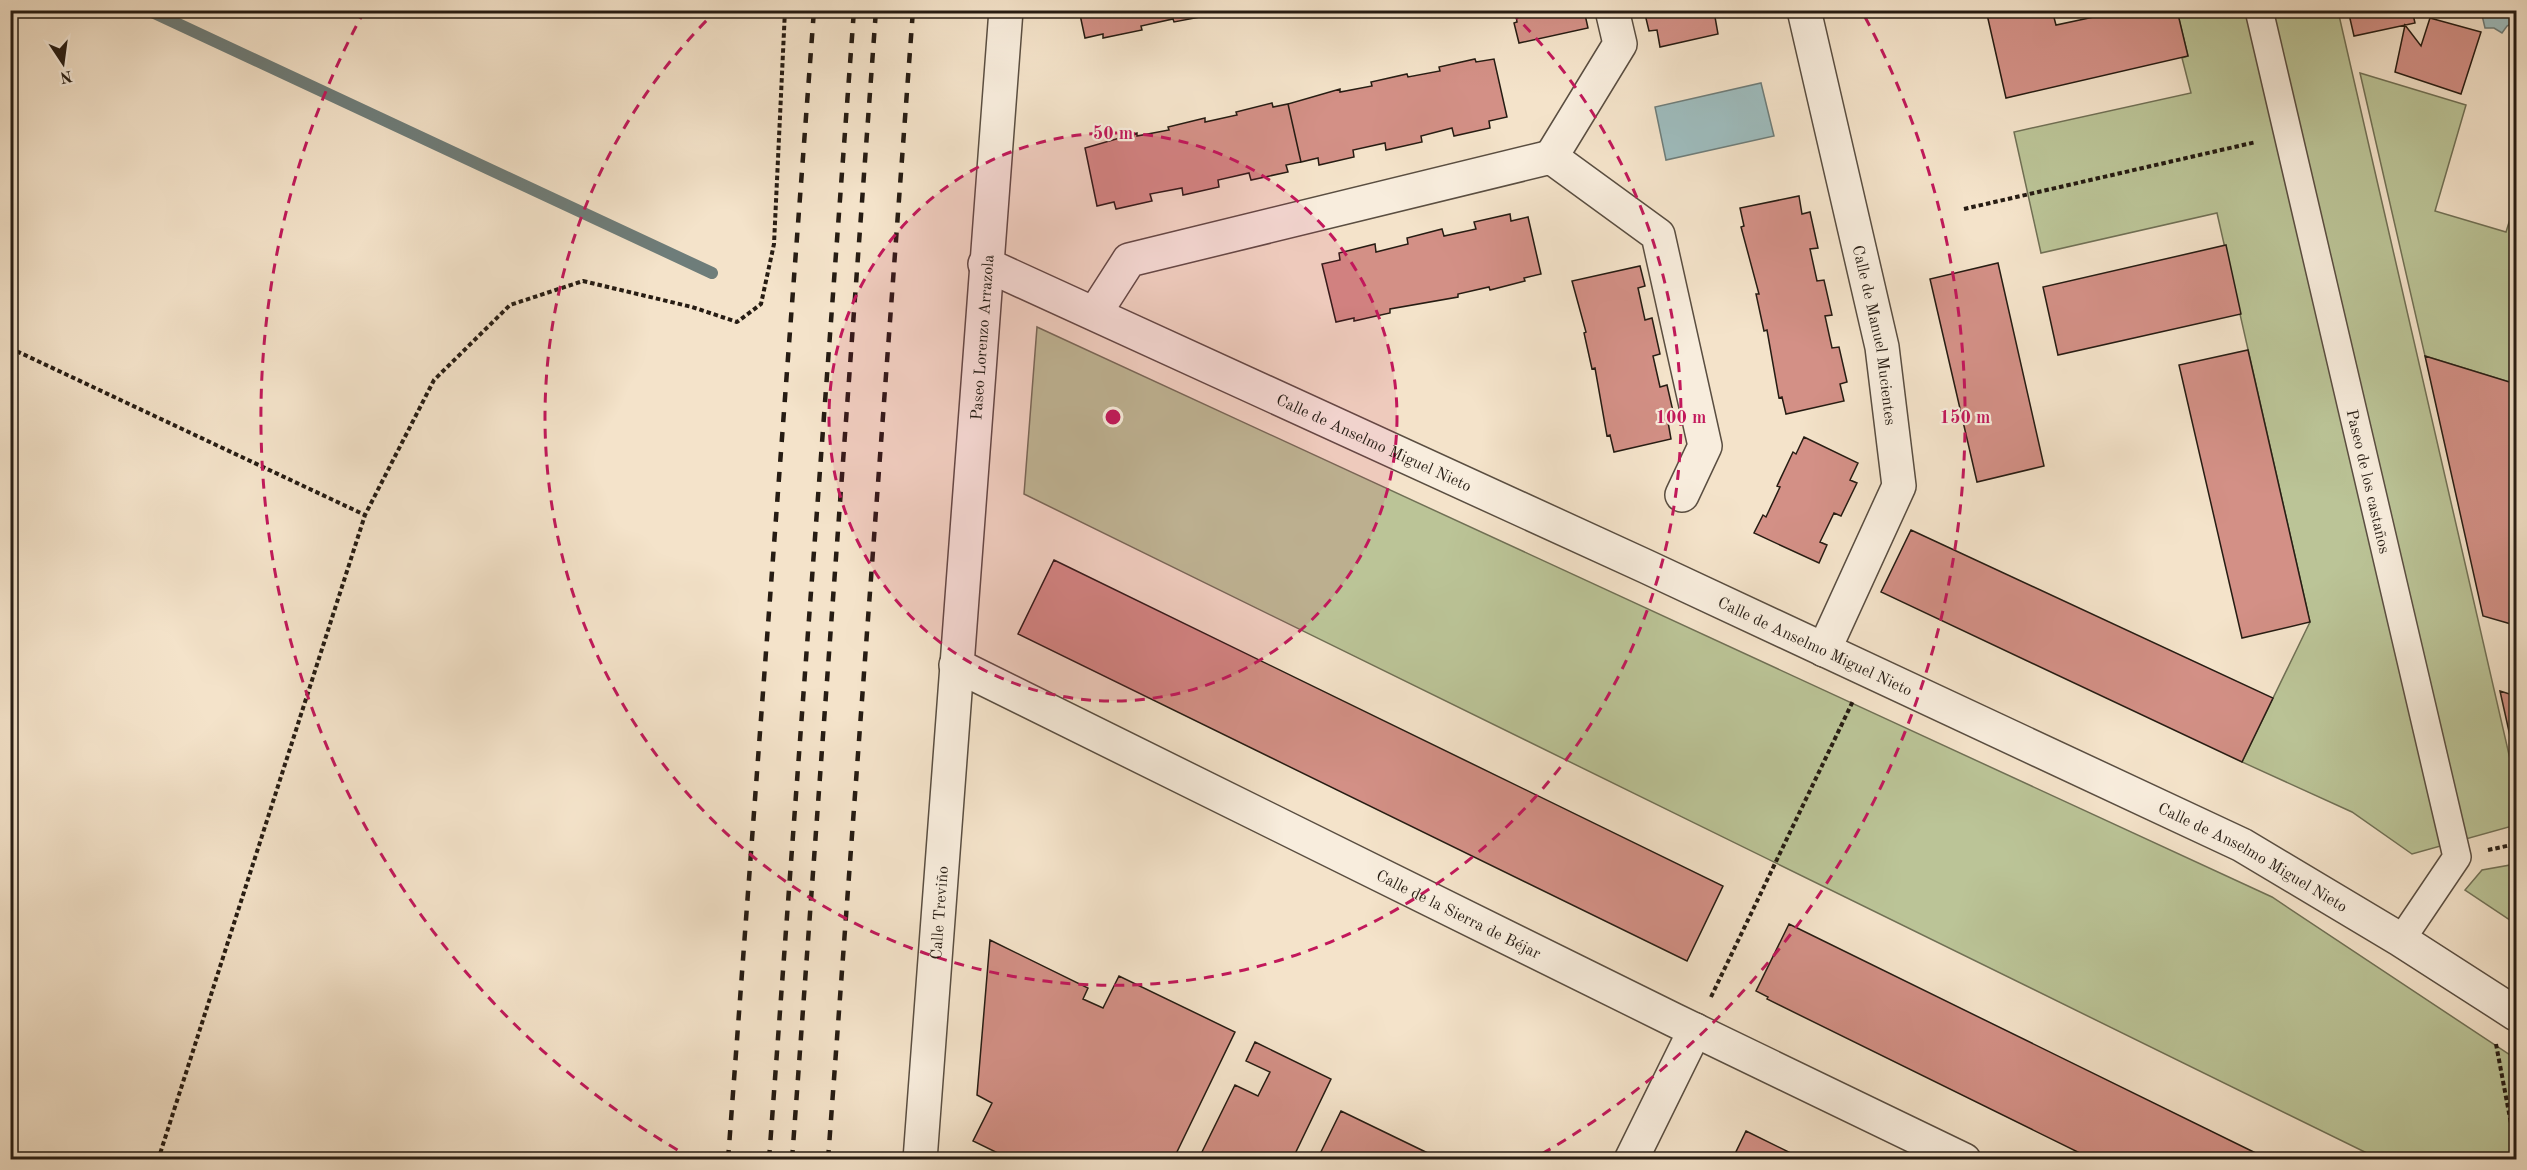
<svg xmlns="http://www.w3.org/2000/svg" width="2527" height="1170" viewBox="0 0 2527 1170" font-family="'Old Standard TT',serif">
  <rect width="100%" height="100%" fill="#f4e3ca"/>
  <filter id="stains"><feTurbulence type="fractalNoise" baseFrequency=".00333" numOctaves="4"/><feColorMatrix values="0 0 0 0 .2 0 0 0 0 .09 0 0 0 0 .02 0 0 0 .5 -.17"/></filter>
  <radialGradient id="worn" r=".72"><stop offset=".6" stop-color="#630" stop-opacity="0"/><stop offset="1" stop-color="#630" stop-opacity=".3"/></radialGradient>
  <path fill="#bbc497" stroke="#707055" stroke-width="1.5" d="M2177 11H2338L2516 785V825L2412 854 2352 812 2242 762 2310 622 2217 213 2041 253 2014 132 2191 93 2182 58 2188 56Z
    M2360 73 2466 105 2435 211 2506 232 2516 200V384L2425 356Z
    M1037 327 2272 897 2516 1059V1159H2379L1024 494Z
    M2516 864V924L2465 890 2482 870Z"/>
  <path fill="#9ebdbf" stroke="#6e7d7a" stroke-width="1.5" d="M2481 11H2514L2516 21 2507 26 2502 33 2494 28H2485Z
    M1761 83 1774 136 1666 160 1655 107Z"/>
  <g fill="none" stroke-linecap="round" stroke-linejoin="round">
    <path stroke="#6e7d7a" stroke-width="12" d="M148 10 712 273"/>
  </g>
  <path fill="#d39086" stroke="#261c13" stroke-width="1.5" d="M1079 10H1211V15L1174 22 1173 19 1141 26 1142 30 1103 38V34L1085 38Z
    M1515 10H1584L1588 28 1519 43 1514 23 1517 22Z
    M1644 10H1717L1718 16 1715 17 1718 34 1660 47 1657 30 1649 31Z
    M1986 10H2052L2056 25 2108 14 2107 10H2177L2188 56 2006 98Z
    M2348 10H2412L2415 23 2354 36Z
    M2430 18 2481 32 2461 94 2395 72 2405 25 2421 46Z
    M1475 59 1476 62 1494 59 1507 117 1489 121 1490 128 1454 136 1452 128 1421 136 1422 142 1386 150 1385 143 1353 150 1354 157 1319 165 1318 158 1301 162 1288 104 1340 89V92L1372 86 1371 82 1407 74 1408 77 1440 71 1439 67Z
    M1272 103 1273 107 1288 104 1301 162 1286 165 1288 172 1251 180 1249 173 1218 180 1219 187 1183 195 1182 188 1150 194 1152 201 1116 209 1114 202 1097 206 1085 148 1137 133V136L1169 130 1168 127 1205 118V122L1237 115 1236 112Z
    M1799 196 1802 214 1810 212 1818 248 1810 249 1817 281 1824 280 1832 315 1825 316 1832 348 1839 347 1847 382 1840 384 1844 401 1786 414 1782 397 1779 398 1767 330 1764 331 1756 294H1759L1741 227 1744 226 1740 208Z
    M1510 214 1511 221 1528 217 1541 274 1524 278 1525 281 1490 290 1489 287 1458 294V297L1390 309V313L1354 321V318L1336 322 1322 264 1340 260 1339 253 1375 244 1376 252 1408 244 1407 238 1442 229 1444 236 1476 229 1474 222Z
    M2226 245 2241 314 2058 355 2043 287Z
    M1998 263 2044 466 1977 482 1930 279Z
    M1640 266 1645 286 1638 288 1645 320 1652 318 1660 354 1653 356 1660 387 1667 385 1675 420 1668 422 1671 439 1614 452 1610 435 1607 436 1595 368 1592 369 1584 333 1586 332 1572 281Z
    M2248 350 2310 622 2242 638 2179 365Z
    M2425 356 2516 384V607L2511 624 2483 616Z
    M1804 437 1858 463 1850 480 1857 483 1841 516 1834 513 1820 542 1827 545 1819 563 1754 533 1763 515 1766 517 1780 487 1777 486 1793 452 1796 454Z
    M1911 530 2273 698 2242 762 1881 592Z
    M1054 560 1723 886 1687 961 1018 634Z
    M2500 691 2516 696V763Z
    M1789 924 2270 1160H2094L1767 999 1768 997 1756 991Z
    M990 940 1088 988 1083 999 1103 1008 1119 976 1235 1032 1173 1160H1012L973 1141 992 1103 977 1095Z
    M1255 1042 1331 1079 1292 1160H1198L1235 1085 1258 1096 1270 1072 1246 1061Z
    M1341 1111 1436 1157 1435 1160H1317Z
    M1746 1131 1805 1160H1732Z"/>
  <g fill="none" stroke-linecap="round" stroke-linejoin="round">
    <defs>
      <g id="pedestrian">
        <path id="s1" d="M2259 10 2457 857 2401 940"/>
      </g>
      <g id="minor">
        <path id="s2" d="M1804 10 1882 347 1899 486 1824 650"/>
        <path d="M1551 157 1620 44 1612 10"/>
        <path id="s3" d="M985 264 1645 566 2242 845 2401 940 2516 1014"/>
        <path d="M1095 313 1129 260 1551 157 1658 235 1705 446 1682 495"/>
        <path id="s4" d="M956 665 1674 1020 1964 1160"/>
        <path id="s5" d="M920 1160 1006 10"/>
        <path d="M1631 1160 1695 1030"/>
      </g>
    </defs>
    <use href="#pedestrian" stroke="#5a4e41" stroke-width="30"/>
    <use href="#minor" stroke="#5a4e41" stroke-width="36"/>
    <path stroke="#261c13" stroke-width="4" stroke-dasharray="4.5 3" stroke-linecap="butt" d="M1964 209 2256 142
      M10 348 365 515
      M2488 850 2516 844
      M1711 997 1853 701
      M2496 1044 2516 1150
      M158 1160 365 515 434 380 510 305 583 281 692 307 737 322 761 304 774 244 785 10"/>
    <use href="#pedestrian" stroke="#f8eddd" stroke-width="27"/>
    <use href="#minor" stroke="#f8eddd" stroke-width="33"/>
    <path stroke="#261c13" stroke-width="4.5" stroke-dasharray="10 10" stroke-linecap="butt" d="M728 1160 814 10
      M769 1160 854 10
      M792 1160 876 10
      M828 1160 913 10"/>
  </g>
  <circle cx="1113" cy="417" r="284" fill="#c2185b" fill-opacity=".12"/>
  <g fill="none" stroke="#c2185b" stroke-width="3" stroke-dasharray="10 8">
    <circle cx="1113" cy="417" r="284"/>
    <path d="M1511 12A568 568 0 1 1 715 12"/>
    <path d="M693 1159A852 852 0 0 1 361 17M1865 17A852 852 0 0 1 1533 1159"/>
  </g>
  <g text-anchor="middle" stroke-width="4.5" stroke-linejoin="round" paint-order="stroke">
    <g font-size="16" fill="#261c13" stroke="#f8eddd">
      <text dy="6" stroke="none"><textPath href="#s2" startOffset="333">Calle de Manuel Mucientes</textPath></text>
      <text dy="6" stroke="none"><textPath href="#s5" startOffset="825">Paseo Lorenzo Arrazola</textPath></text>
      <text dy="6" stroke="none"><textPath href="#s3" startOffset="428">Calle de Anselmo Miguel Nieto</textPath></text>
      <text dy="6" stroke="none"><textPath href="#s1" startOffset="484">Paseo de los castaños</textPath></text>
      <text dy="6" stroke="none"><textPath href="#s3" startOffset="914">Calle de Anselmo Miguel Nieto</textPath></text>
      <text dy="6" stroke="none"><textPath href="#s3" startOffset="1400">Calle de Anselmo Miguel Nieto</textPath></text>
      <text dy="6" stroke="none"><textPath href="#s5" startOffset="248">Calle Treviño</textPath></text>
      <text dy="6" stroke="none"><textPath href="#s4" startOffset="561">Calle de la Sierra de Béjar</textPath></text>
    </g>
  </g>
  <circle cx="1113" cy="417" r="9" fill="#c2185b" stroke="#f8eddd" stroke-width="3"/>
  <g font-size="18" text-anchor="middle" font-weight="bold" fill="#c2185b" stroke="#f8eddd" stroke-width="4.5" stroke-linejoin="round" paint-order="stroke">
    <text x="1113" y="139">50 m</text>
    <text x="1681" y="423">100 m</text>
    <text x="1965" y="423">150 m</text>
  </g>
  <rect width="2527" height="1170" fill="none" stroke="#f4e3ca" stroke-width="36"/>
  <rect x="12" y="12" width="2503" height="1146" fill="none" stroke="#261c13" stroke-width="3"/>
  <rect x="18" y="18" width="2491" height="1134" fill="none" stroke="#261c13" stroke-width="1.5"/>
  <g transform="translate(63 63) rotate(167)" stroke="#f8eddd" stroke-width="4.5" paint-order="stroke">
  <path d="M0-4.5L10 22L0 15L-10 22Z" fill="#261c13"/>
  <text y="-9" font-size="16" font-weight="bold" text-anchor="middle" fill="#261c13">N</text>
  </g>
  <rect width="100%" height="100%" filter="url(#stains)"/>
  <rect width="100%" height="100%" fill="url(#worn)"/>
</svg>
